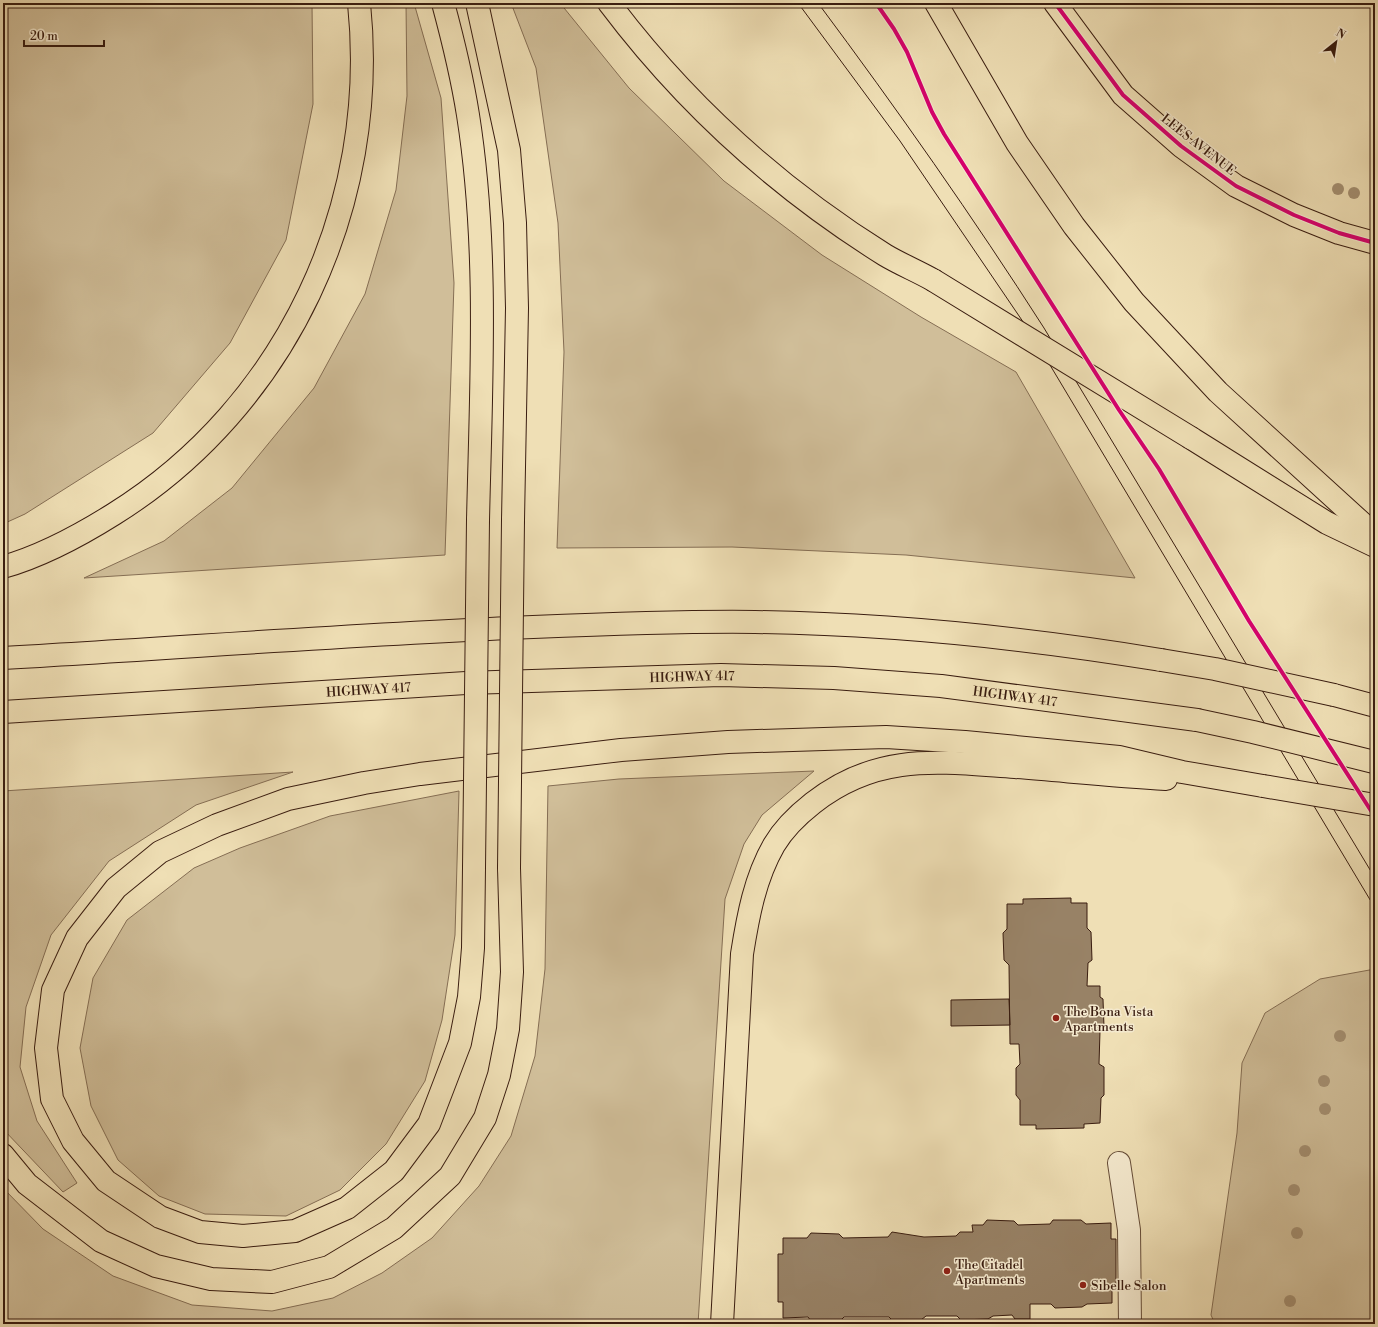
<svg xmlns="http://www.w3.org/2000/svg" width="1378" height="1327" viewBox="0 0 1378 1327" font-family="'Libre Bodoni',serif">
  <rect width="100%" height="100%" fill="#efdfb5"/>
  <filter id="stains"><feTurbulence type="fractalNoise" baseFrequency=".005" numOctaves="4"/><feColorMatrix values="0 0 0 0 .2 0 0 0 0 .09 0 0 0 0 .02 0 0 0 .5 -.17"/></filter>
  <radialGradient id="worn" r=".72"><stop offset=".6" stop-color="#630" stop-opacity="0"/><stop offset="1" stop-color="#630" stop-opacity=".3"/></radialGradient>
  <path fill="#d0be99" stroke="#856e54" d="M3 3H312L313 104 286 240 230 343 153 433 25 514 3 524Z
    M406 3H414L441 98 454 283 445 555 84 578 164 541 232 488 314 388 365 294 396 190 407 96Z
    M511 3H560L629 88 724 181 822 255 921 317 1016 372 1135 578 906 555 732 547 557 548 564 352 558 223 536 68Z
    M814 771 762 815 744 844 725 899 698 1324H3V1188L43 1229 113 1276 192 1305 272 1311 333 1298 382 1273 432 1238 479 1186 511 1136 535 1056 545 969 548 786 619 779Z
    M293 772 196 805 109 861 51 935 26 1007 20 1067 37 1121 77 1183 63 1192 3 1129V791Z
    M459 791 455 935 442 1020 425 1081 386 1144 340 1190 286 1216 205 1214 159 1196 118 1160 91 1106 80 1048 93 978 127 920 194 868 240 848 330 816Z
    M1375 969V1324H1215L1211 1315 1237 1133 1242 1063 1265 1013 1320 979Z"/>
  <path fill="#988266" stroke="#3a1d10" d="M1071 898V903H1087V928L1091 932 1092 960 1088 963 1087 986H1100V997L1103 999 1104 1027 1100 1031 1099 1064 1104 1067V1095L1101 1098 1100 1123 1084 1124V1128L1036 1129V1125H1020V1100L1016 1095V1068L1020 1064 1019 1044H1010L1009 965 1004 960 1003 933 1007 929V904H1023V899Z
    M1009 999 1010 1025 951 1026V1000Z
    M987 1220 1014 1221 1018 1225 1050 1224 1053 1220H1081L1086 1224 1111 1223V1239H1116V1287H1112V1303L1087 1304 1082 1307 1055 1308 1051 1304H1030V1319H1015L1012 1315 993 1316 988 1319 961 1320 957 1316H926L921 1320 893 1321 889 1317H844L840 1321H811L808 1317 783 1318V1302H778V1254H783V1238H807L811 1233 839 1234 843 1238 888 1237 892 1232 924 1237 956 1236 960 1232H973L972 1225H983Z"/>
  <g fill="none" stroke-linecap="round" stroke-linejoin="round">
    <defs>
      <path id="minor" d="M1119 1163 1129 1230 1130 1324"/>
      <path id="major" d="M1055 3 1123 95 1181 146 1236 186 1294 215 1339 233 1375 243"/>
      <g id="highway">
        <path d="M443 3C453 40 462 77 468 115 489 248 481 386 478 520"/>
        <path d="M477 3 509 150 515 223 517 308 513 520"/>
        <path d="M609 3C685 104 778 188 885 255 900 264 917 271 933 280"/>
        <path d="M936 3 1017 143 1074 226 1134 302 1218 392 1375 535"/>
        <path d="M1191 438 1327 523 1375 546"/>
        <path d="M3 567C42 556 79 536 114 514 287 406 380 205 359 3"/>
        <path d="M3 658C180 648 356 634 533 627 607 624 681 621 755 622 891 624 1027 638 1161 660"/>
        <path d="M1334 695 1375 706"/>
        <path id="s1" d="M3 712 466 683 721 675 834 678 941 686 1197 720"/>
        <path d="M474 868 473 948 469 997 460 1043 429 1124 394 1171 347 1208 295 1231 243 1236 200 1232 160 1217 106 1181 73 1141 52 1099 46 1048 53 990 77 938 116 888 160 852 217 825 288 799 364 783 420 774 621 750 728 742 886 737 965 742 1119 757 1182 772 1263 786"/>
        <path d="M3 1155 27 1184 101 1241 156 1266 211 1279 272 1282 329 1267 394 1228 450 1176 485 1118 499 1075 508 1029 512 972 509 868"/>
        <path d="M722 1324 742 954C748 916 755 878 774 845 784 828 799 814 813 803 878 752 939 762 1015 767 1066 771 1116 776 1166 779"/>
      </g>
    </defs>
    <use href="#minor" stroke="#674e39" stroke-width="24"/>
    <use href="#major" stroke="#3a1d10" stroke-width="24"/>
    <use href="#highway" stroke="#3a1d10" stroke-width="24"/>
    <use href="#minor" stroke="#f5eacf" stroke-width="22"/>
    <use href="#major" stroke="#efdfb5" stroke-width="22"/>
    <use href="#highway" stroke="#efdfb5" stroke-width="22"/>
    <path stroke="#3a1d10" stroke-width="1" d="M798 3 900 141 1032 335 1375 908
      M818 3C897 109 973 217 1044 328L1375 878"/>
    <defs>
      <path id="highway-bridge" d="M933 280 1191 438
        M1161 660 1215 669 1334 695
        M1197 720 1253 732 1374 762
        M1263 786 1375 805
        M474 868 478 520
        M509 868 513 520"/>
    </defs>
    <use href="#highway-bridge" stroke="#3a1d10" stroke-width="24" stroke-linecap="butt"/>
    <use href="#highway-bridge" stroke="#efdfb5" stroke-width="22"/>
    <defs>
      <path id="cycleway" d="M876 3 894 29 907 52 932 112 944 134 1119 410 1159 469 1249 621 1375 817
        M1055 3 1123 95 1181 146 1236 186 1294 215 1339 233 1375 243"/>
    </defs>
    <use href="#cycleway" stroke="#f5eacf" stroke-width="6"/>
    <use href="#cycleway" stroke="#d6006c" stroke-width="4"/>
  </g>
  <g fill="#a48f71">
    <circle cx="1338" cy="189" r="6"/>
    <circle cx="1354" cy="193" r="6"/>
    <circle cx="1340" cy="1036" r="6"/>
    <circle cx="1324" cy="1081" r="6"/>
    <circle cx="1325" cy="1109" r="6"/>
    <circle cx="1305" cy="1151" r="6"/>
    <circle cx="1294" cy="1190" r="6"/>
    <circle cx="1297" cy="1233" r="6"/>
    <circle cx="1290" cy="1301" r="6"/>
  </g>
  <g fill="#8f2418" stroke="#f5eacf" stroke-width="1.5">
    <circle cx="1056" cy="1018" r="4"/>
    <circle cx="947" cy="1271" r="4"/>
    <circle cx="1083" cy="1285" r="4"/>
  </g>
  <g text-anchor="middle" stroke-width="3" stroke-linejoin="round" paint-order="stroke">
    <g font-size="13" fill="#3a1d10" stroke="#f5eacf">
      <text transform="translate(1199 144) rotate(38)" y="5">LEES AVENUE</text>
      <text dy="5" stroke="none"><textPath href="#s1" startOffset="690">HIGHWAY 417</textPath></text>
      <text dy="5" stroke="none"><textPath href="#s1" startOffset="366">HIGHWAY 417</textPath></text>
      <text dy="5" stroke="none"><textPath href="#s1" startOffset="1014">HIGHWAY 417</textPath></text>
    </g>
    <g font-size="13" fill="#3a1d10" stroke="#f5eacf" text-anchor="start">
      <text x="1064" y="1016">The Bona Vista<tspan x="1064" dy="15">Apartments</tspan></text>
      <text x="955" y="1269">The Citadel<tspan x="955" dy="15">Apartments</tspan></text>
      <text x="1091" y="1290">Sibelle Salon</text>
    </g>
  </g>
  <rect width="1378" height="1327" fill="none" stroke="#efdfb5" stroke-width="16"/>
  <rect x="4" y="4" width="1370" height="1319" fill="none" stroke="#3a1d10" stroke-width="2"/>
  <rect x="8" y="8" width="1362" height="1311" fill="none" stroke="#3a1d10"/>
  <g transform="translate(1336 42) rotate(30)" stroke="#f5eacf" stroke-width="3" paint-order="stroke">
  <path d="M0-3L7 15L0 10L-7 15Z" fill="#3a1d10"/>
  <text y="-6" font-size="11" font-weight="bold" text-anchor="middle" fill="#3a1d10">N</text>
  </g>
  <path d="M24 40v6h80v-6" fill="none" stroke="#3a1d10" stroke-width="2"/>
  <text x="30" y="40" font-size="12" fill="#3a1d10" stroke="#f5eacf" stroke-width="3" paint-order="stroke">20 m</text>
  <rect width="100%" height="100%" filter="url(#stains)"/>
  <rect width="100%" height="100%" fill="url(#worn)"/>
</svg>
